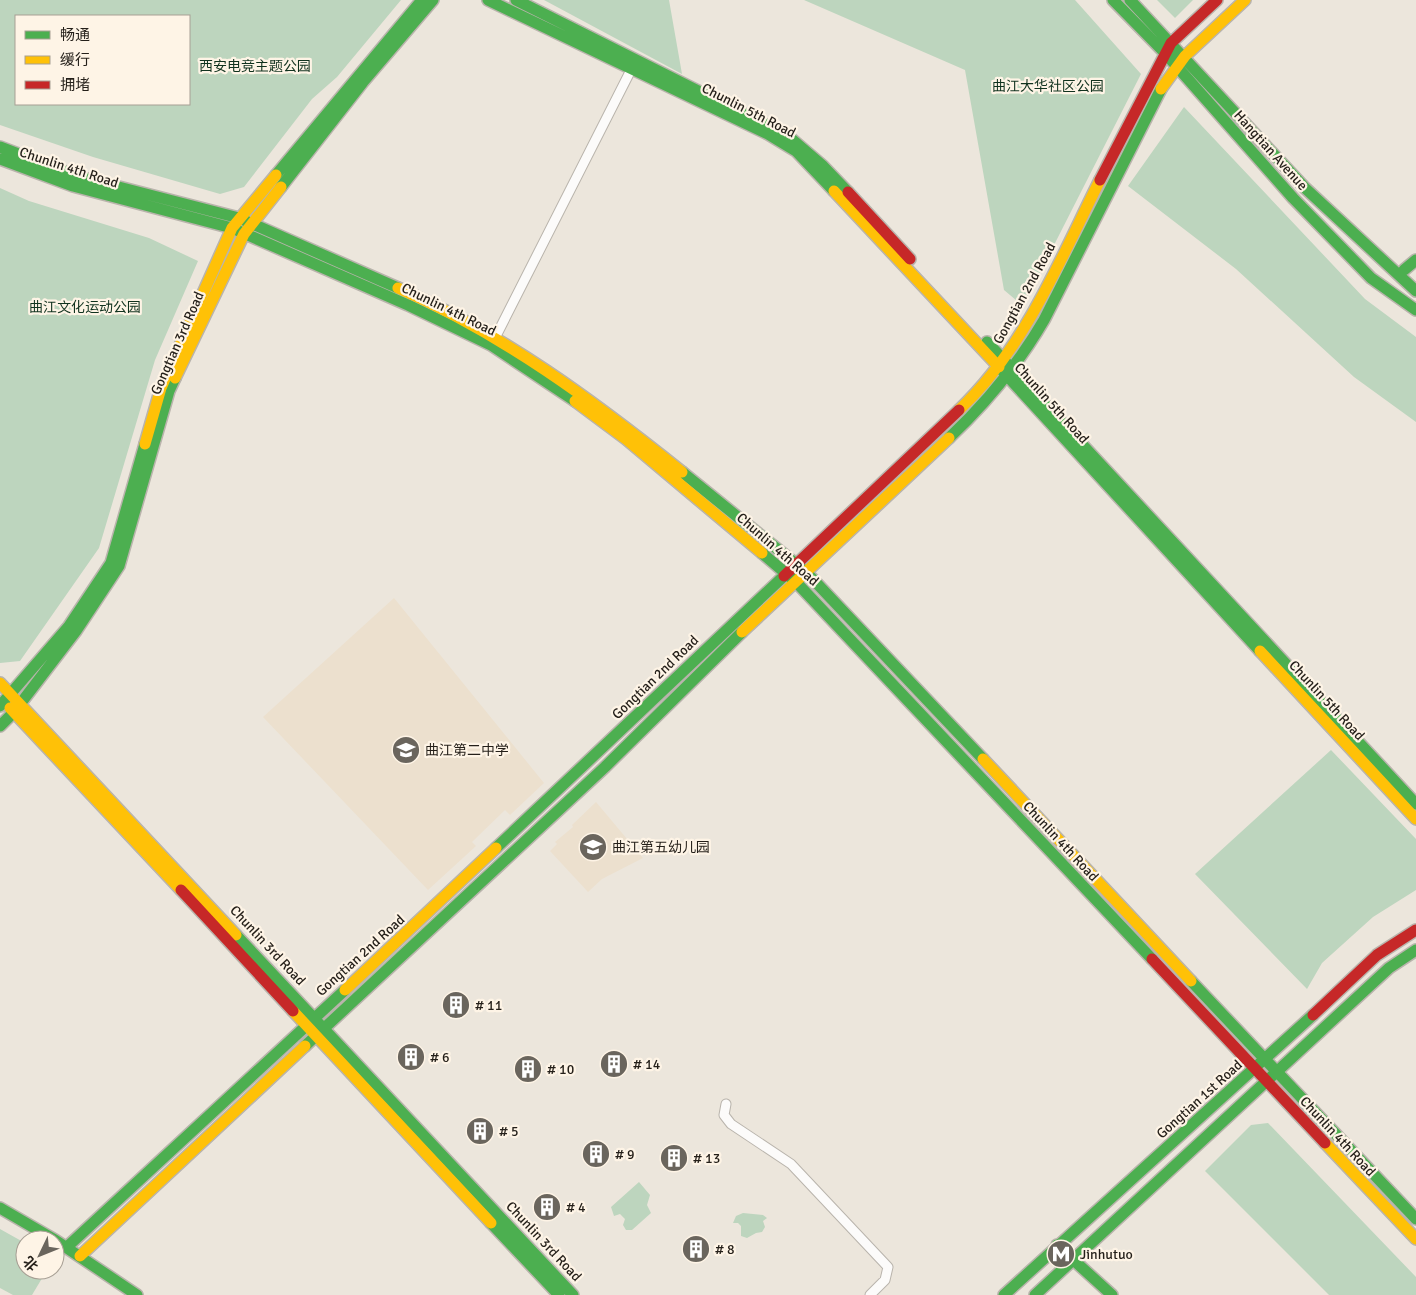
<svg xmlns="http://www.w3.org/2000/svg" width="1416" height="1295" viewBox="0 0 1416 1295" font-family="Signika,'Noto Sans SC',sans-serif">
  <rect width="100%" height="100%" fill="#ece6dc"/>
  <path fill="#ece0ce" d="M394 598 544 783 510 815 505 810 472 842 476 846 428 890 263 717Z
    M596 802 643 858 602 879 588 892 550 851 557 844 555 842 573 827 572 825Z"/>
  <path fill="#bdd5be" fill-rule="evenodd" d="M0 0H401L337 77 312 99 244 187 220 194 93 157 0 125ZM16 16H189V104H16Z
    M544 0H669L682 74Z
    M804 0H1075L1141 74 1023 306 1004 290 965 70Z
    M1157 0H1193L1175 18Z
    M1184 107 1365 299 1416 337V422L1354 377 1236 269 1128 186Z
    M0 188 29 201 149 238 198 261 155 360 99 548 20 661 0 663Z
    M1331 750 1416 839V890L1373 917 1322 963 1307 989 1195 874Z
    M1268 1123 1416 1277V1295H1329L1205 1171 1251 1125Z
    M639 1182 650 1195 647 1205 651 1213 632 1230H626L623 1225 625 1219 620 1214 614 1216 611 1207Z
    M743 1213 763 1215 767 1218 763 1221 765 1227 762 1232 756 1233 747 1238 741 1236V1226L738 1223H733L736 1216Z
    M0 1229 25 1243V1270H47L32 1295H13L0 1288Z"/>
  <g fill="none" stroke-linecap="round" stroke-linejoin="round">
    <defs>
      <path id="street" d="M493 342 634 64
        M726 1104 724 1115 731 1124 791 1164 888 1267 885 1280 870 1295"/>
      <path id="fast" d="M488 0 768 134 796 151 834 191
        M516 0 788 136 823 166 848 192
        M1113 0 1165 53 1293 198 1371 278 1416 310
        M1130 0 1305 188 1416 291
        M0 147 76 176 239 218 398 288
        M0 159 73 186 232 228 408 305 491 345 575 401
        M276 175 422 0
        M281 187 363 82 433 0
        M1404 270 1416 260
        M987 342 1416 804
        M999 367 1260 651
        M949 438C985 404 1019 363 1044 320L1161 89
        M682 472 807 573 983 759
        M762 553 796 582 1152 959
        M0 706 69 626 111 563 145 444
        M0 726 14 712 76 631 119 566 169 391 175 378
        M496 848 784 576
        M236 935 573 1295
        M1191 981 1416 1219
        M305 1046 605 767 742 632
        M0 1208 55 1240
        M491 1223 559 1295
        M55 1240 137 1295
        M1057 1245 1112 1295
        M67 1247 345 990
        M1004 1295 1313 1015
        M1035 1295 1389 968 1416 950"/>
      <path id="slow" d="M1161 89 1185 56 1245 0
        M834 191 999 367
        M398 288C504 335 592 400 682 472
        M175 378 244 234 281 187
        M575 401 626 439 762 553
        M959 410C1025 348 1060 260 1100 180
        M145 444 161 388 232 228 276 175
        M742 632 949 438
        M1260 651 1416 819
        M0 683 236 935
        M10 708 181 890
        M983 759 1191 981
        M345 990 496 848
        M293 1011 491 1223
        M1325 1143 1416 1239
        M80 1256 305 1046"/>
      <path id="jam" d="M1100 180 1171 43 1217 0
        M848 192 910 259
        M784 576 959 410
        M181 890 293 1011
        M1152 959 1325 1143
        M1313 1015 1377 955 1416 930"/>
    </defs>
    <use href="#street" stroke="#b9b4ac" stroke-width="11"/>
    <use href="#fast" stroke="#b9b4ac" stroke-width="14"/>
    <use href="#slow" stroke="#b9b4ac" stroke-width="14"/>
    <use href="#jam" stroke="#b9b4ac" stroke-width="14"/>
    <use href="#street" stroke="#fcfbfa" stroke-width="9"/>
    <use href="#fast" stroke="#4caf50" stroke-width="11"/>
    <use href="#slow" stroke="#ffc107" stroke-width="11"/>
    <use href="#jam" stroke="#c62828" stroke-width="11"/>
  </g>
  <defs>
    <symbol id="school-disc" viewBox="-11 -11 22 22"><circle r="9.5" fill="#6a655d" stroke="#fef4e6"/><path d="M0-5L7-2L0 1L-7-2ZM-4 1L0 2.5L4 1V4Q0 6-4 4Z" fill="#fff"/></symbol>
    <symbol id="building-disc" viewBox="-11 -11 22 22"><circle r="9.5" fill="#6a655d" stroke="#fef4e6"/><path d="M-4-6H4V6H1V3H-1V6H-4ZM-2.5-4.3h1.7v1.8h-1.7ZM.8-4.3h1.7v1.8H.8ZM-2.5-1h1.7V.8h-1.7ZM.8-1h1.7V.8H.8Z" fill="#fff"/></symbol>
    <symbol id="metro-disc" viewBox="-11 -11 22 22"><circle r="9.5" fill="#6a655d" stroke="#fef4e6"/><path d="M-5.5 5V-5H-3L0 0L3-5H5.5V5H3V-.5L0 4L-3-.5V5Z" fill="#fff"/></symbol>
  </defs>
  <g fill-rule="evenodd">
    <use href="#school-disc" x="390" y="734" width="32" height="32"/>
    <use href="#school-disc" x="577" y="831" width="32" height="32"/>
    <use href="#building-disc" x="440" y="989" width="32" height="32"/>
    <use href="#building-disc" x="395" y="1041" width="32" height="32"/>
    <use href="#building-disc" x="598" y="1048" width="32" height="32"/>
    <use href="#building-disc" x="512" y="1053" width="32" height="32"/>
    <use href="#building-disc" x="464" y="1115" width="32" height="32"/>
    <use href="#building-disc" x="580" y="1138" width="32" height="32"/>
    <use href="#building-disc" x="658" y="1142" width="32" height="32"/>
    <use href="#building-disc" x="531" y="1191" width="32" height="32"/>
    <use href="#building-disc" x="680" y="1233" width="32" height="32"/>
    <use href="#metro-disc" x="1045" y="1238" width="32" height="32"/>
  </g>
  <g text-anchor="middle" stroke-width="4.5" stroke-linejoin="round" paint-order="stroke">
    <g font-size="14" fill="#10321e" stroke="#fef4e6">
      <text x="255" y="71">西安电竞主题公园</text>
      <text x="1048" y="91">曲江大华社区公园</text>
      <text x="85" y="312">曲江文化运动公园</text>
    </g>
    <g font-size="14" fill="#241f19" stroke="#fef4e6">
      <text transform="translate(749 110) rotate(27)" y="5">Chunlin 5th Road</text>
      <text transform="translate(1271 150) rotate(48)" y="5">Hangtian Avenue</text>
      <text transform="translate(69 167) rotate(18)" y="5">Chunlin 4th Road</text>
      <text transform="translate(1024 293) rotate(-61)" y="5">Gongtian 2nd Road</text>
      <text transform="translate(449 309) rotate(26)" y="5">Chunlin 4th Road</text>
      <text transform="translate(177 343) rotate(-66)" y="5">Gongtian 3rd Road</text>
      <text transform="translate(1052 403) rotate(48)" y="5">Chunlin 5th Road</text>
      <text transform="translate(778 549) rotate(41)" y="5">Chunlin 4th Road</text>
      <text transform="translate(655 677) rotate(-44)" y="5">Gongtian 2nd Road</text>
      <text transform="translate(1327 700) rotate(47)" y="5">Chunlin 5th Road</text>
      <text transform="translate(1061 841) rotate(47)" y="5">Chunlin 4th Road</text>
      <text transform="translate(268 945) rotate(47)" y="5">Chunlin 3rd Road</text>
      <text transform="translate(360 955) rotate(-42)" y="5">Gongtian 2nd Road</text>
      <text transform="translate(1199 1099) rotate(-42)" y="5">Gongtian 1st Road</text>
      <text transform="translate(1338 1136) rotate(47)" y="5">Chunlin 4th Road</text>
      <text transform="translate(544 1241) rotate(47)" y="5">Chunlin 3rd Road</text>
    </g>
    <g font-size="14" fill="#241f19" stroke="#fef4e6" text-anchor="start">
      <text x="425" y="755">曲江第二中学</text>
      <text x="612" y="852">曲江第五幼儿园</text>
      <text x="475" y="1010"># 11</text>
      <text x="430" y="1062"># 6</text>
      <text x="633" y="1069"># 14</text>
      <text x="547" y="1074"># 10</text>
      <text x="499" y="1136"># 5</text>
      <text x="615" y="1159"># 9</text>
      <text x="693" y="1163"># 13</text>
      <text x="566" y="1212"># 4</text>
      <text x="715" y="1254"># 8</text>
      <text x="1080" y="1259">Jinhutuo</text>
    </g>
  </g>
  <rect x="15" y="15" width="175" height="90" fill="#fef4e6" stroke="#a79f94"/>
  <rect x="25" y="31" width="25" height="8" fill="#4caf50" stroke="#a79f94"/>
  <text x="60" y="40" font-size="15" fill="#241f19">畅通</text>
  <rect x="25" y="56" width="25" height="8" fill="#ffc107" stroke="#a79f94"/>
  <text x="60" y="65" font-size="15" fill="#241f19">缓行</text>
  <rect x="25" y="81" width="25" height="8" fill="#c62828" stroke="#a79f94"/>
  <text x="60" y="90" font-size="15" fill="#241f19">拥堵</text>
  <g transform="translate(40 1255) rotate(227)"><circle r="24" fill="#fef4e6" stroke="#a79f94"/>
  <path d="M0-4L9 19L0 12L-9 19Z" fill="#6a655d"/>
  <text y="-8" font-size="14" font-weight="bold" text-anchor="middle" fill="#241f19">北</text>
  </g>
</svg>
